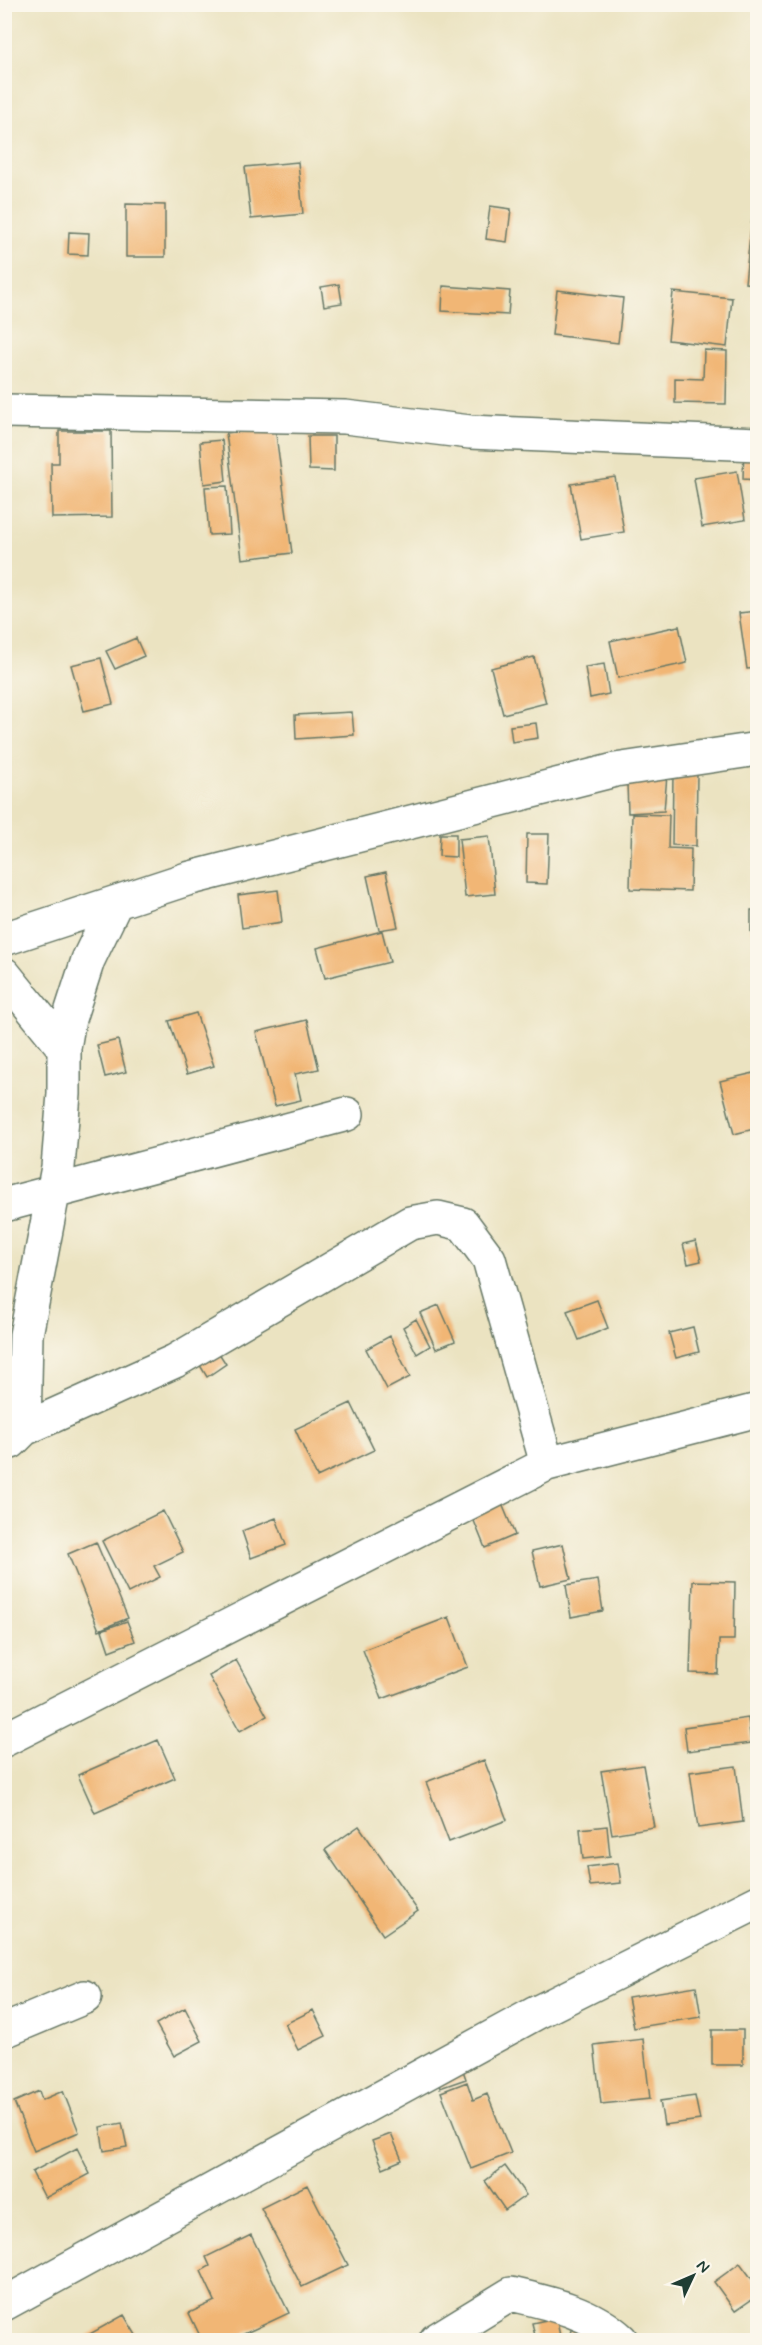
<svg xmlns="http://www.w3.org/2000/svg" width="762" height="2345" viewBox="0 0 762 2345" font-family="Mynerve,sans-serif">
  <rect width="100%" height="100%" fill="#fbf7ec"/>
  <filter id="ink" filterUnits="userSpaceOnUse"><feTurbulence type="fractalNoise" baseFrequency=".0167" numOctaves="2"/><feDisplacementMap in="SourceGraphic" scale="12" xChannelSelector="R" yChannelSelector="G"/><feConvolveMatrix kernelMatrix="1 2 1 2 8 2 1 2 1" color-interpolation-filters="sRGB"/></filter>
  <filter id="wash" filterUnits="userSpaceOnUse"><feTurbulence type="fractalNoise" baseFrequency=".008" numOctaves="4" result="noise"/><feDisplacementMap in="SourceGraphic" scale="24" xChannelSelector="R" yChannelSelector="G"/><feGaussianBlur stdDeviation="1.35" result="paint"/><feColorMatrix in="noise" values="0 0 0 0 0 0 0 0 0 0 0 0 0 0 0 0 0 1.4 0 .05"/><feComposite in="paint" operator="in"/></filter>
  <g filter="url(#wash)">
    <rect width="100%" height="100%" fill="#ebe3c1"/>
    <g id="blocks">
      <path fill="#f1b674" d="M298 162 303 214 251 219 245 167Z
        M126 204 165 205V257H126Z
        M490 206 511 209 507 242 486 239Z
        M753 208 758 209V284L745 283Z
        M69 232 89 233 88 255 68 254Z
        M339 284 342 303 324 306 321 287Z
        M443 286 510 291 508 315 442 311Z
        M557 290 623 298 618 343 552 335Z
        M673 292 732 298 727 347 668 340Z
        M704 350 727 351 726 404 675 403V378L703 379Z
        M275 427 292 553 242 559 226 433Z
        M59 431H111L112 517 52 518 51 463H59Z
        M308 436H334V471L309 470Z
        M222 440 226 481 204 484 200 442Z
        M744 445 758 446V480L743 479Z
        M737 471 745 520 702 527 694 478Z
        M615 477 624 532 581 539 571 484Z
        M227 486 230 534 209 535 205 487Z
        M758 611V668L747 669 739 613Z
        M679 626 687 663 618 678 610 641Z
        M136 638 144 656 115 669 106 651Z
        M534 657 546 703 503 714 491 668Z
        M101 658 113 704 84 711 71 665Z
        M604 664 609 694 590 698 585 667Z
        M352 712 354 735 296 739 295 715Z
        M536 723 538 738 512 742 510 726Z
        M673 773H697L696 846 672 845Z
        M667 775 664 811 628 813 627 783Z
        M632 814 669 815 668 848 691 849 690 891 630 889Z
        M440 834H456V857L439 856Z
        M527 834H549L547 884 526 883Z
        M489 836 495 894 465 897 459 839Z
        M386 872 398 927 379 930 367 876Z
        M278 890 282 922 242 928 238 895Z
        M751 910H758V931L751 932Z
        M382 931 390 962 325 978 317 948Z
        M196 1013 214 1066 187 1074 169 1021Z
        M307 1020 319 1069 295 1074 301 1100 275 1106 256 1032Z
        M118 1040 126 1072 105 1077 97 1045Z
        M758 1072V1128L734 1134 720 1081Z
        M696 1241 701 1261 688 1264 683 1244Z
        M597 1300 608 1328 579 1340 567 1311Z
        M439 1305 455 1341 436 1349 420 1313Z
        M416 1319 430 1346 417 1354 403 1327Z
        M693 1327 699 1352 676 1358 669 1333Z
        M390 1336 410 1377 387 1389 366 1349Z
        M217 1350 226 1364 207 1377 198 1362Z
        M351 1403 374 1450 317 1477 295 1429Z
        M500 1499 515 1535 485 1548 470 1511Z
        M163 1511 183 1552 154 1566 160 1577 128 1593 102 1541Z
        M276 1518 286 1545 251 1558 242 1531Z
        M96 1542 128 1618 99 1630 68 1554Z
        M563 1544 571 1579 540 1586 532 1551Z
        M598 1580 603 1611 571 1617 566 1585Z
        M693 1581 735 1582 734 1640H719L718 1674 690 1673Z
        M449 1617 468 1667 382 1699 363 1650Z
        M127 1621 135 1641 109 1651 102 1630Z
        M236 1660 267 1716 240 1731 209 1676Z
        M4 1696 10 1709 4 1711Z
        M748 1718 751 1743 687 1751 684 1727Z
        M158 1740 175 1778 95 1813 78 1775Z
        M484 1760 507 1820 449 1842 426 1782Z
        M643 1765 654 1827 612 1834 601 1771Z
        M736 1766 743 1822 698 1828 690 1772Z
        M359 1826 418 1911 383 1935 325 1850Z
        M607 1826 610 1856 583 1859 580 1829Z
        M618 1863 621 1883 590 1886 587 1867Z
        M696 1986 701 2017 634 2028 628 1997Z
        M185 2008 202 2041 174 2056 156 2024Z
        M313 2010 326 2036 298 2050 285 2024Z
        M712 2030H743V2065H712Z
        M643 2039 650 2099 601 2104 594 2045Z
        M460 2062 466 2079 440 2088 435 2071Z
        M467 2082 473 2100 487 2094 511 2153 471 2169 441 2092Z
        M39 2091 42 2100 63 2091 79 2132 34 2151 14 2102Z
        M695 2096 700 2120 664 2125 660 2101Z
        M122 2123 127 2147 104 2151 100 2127Z
        M391 2134 402 2160 383 2168 372 2141Z
        M77 2148 90 2174 45 2198 32 2172Z
        M505 2166 526 2195 505 2210 485 2181Z
        M307 2185 348 2265 302 2287 261 2208Z
        M251 2235 289 2313 231 2340H202L189 2313 215 2301 201 2271 210 2266 206 2257Z
        M740 2263 758 2287V2295L735 2311 714 2282Z
        M124 2315 139 2340H91L88 2335Z
        M556 2318 561 2340H536L532 2323Z
        M573 2322 587 2326 584 2340 569 2338Z"/>
    </g>
  </g>
  <g filter="url(#ink)">
    <use href="#blocks" fill-opacity="0" stroke="#667765" stroke-width="1.5"/>
    <g fill="none" stroke-linecap="round" stroke-linejoin="round">
      <defs>
        <path id="street" d="M4 411 345 417 470 432 758 444
          M4 939 187 879 615 770 758 749
          M4 974 64 1048
          M4 1205 347 1114
          M4 1433 24 1429 175 1361 410 1223 438 1218 463 1224 489 1259 547 1464
          M11 1442 24 1429 26 1335 58 1167 64 1094V1048L69 1019 88 960 115 904
          M4 1740 547 1464 758 1410
          M4 2031 85 1997
          M4 2304 536 2013 758 1902
          M436 2340 511 2294C550 2303 591 2312 621 2340"/>
      </defs>
      <use href="#street" stroke="#667765" stroke-width="36"/>
      <use href="#street" stroke="#fff" stroke-width="33"/>
    </g>
  </g>
  <rect width="762" height="2345" fill="none" stroke="#fbf7ec" stroke-width="24"/>
  <g transform="translate(693 2276) rotate(46)" stroke="#fbf7ec" stroke-width="4.5" paint-order="stroke">
  <path d="M0-4.5L10 22L0 15L-10 22Z" fill="#1f3d34"/>
  <text y="-9" font-size="16" font-weight="bold" text-anchor="middle" fill="#1f3d34">N</text>
  </g>
</svg>
